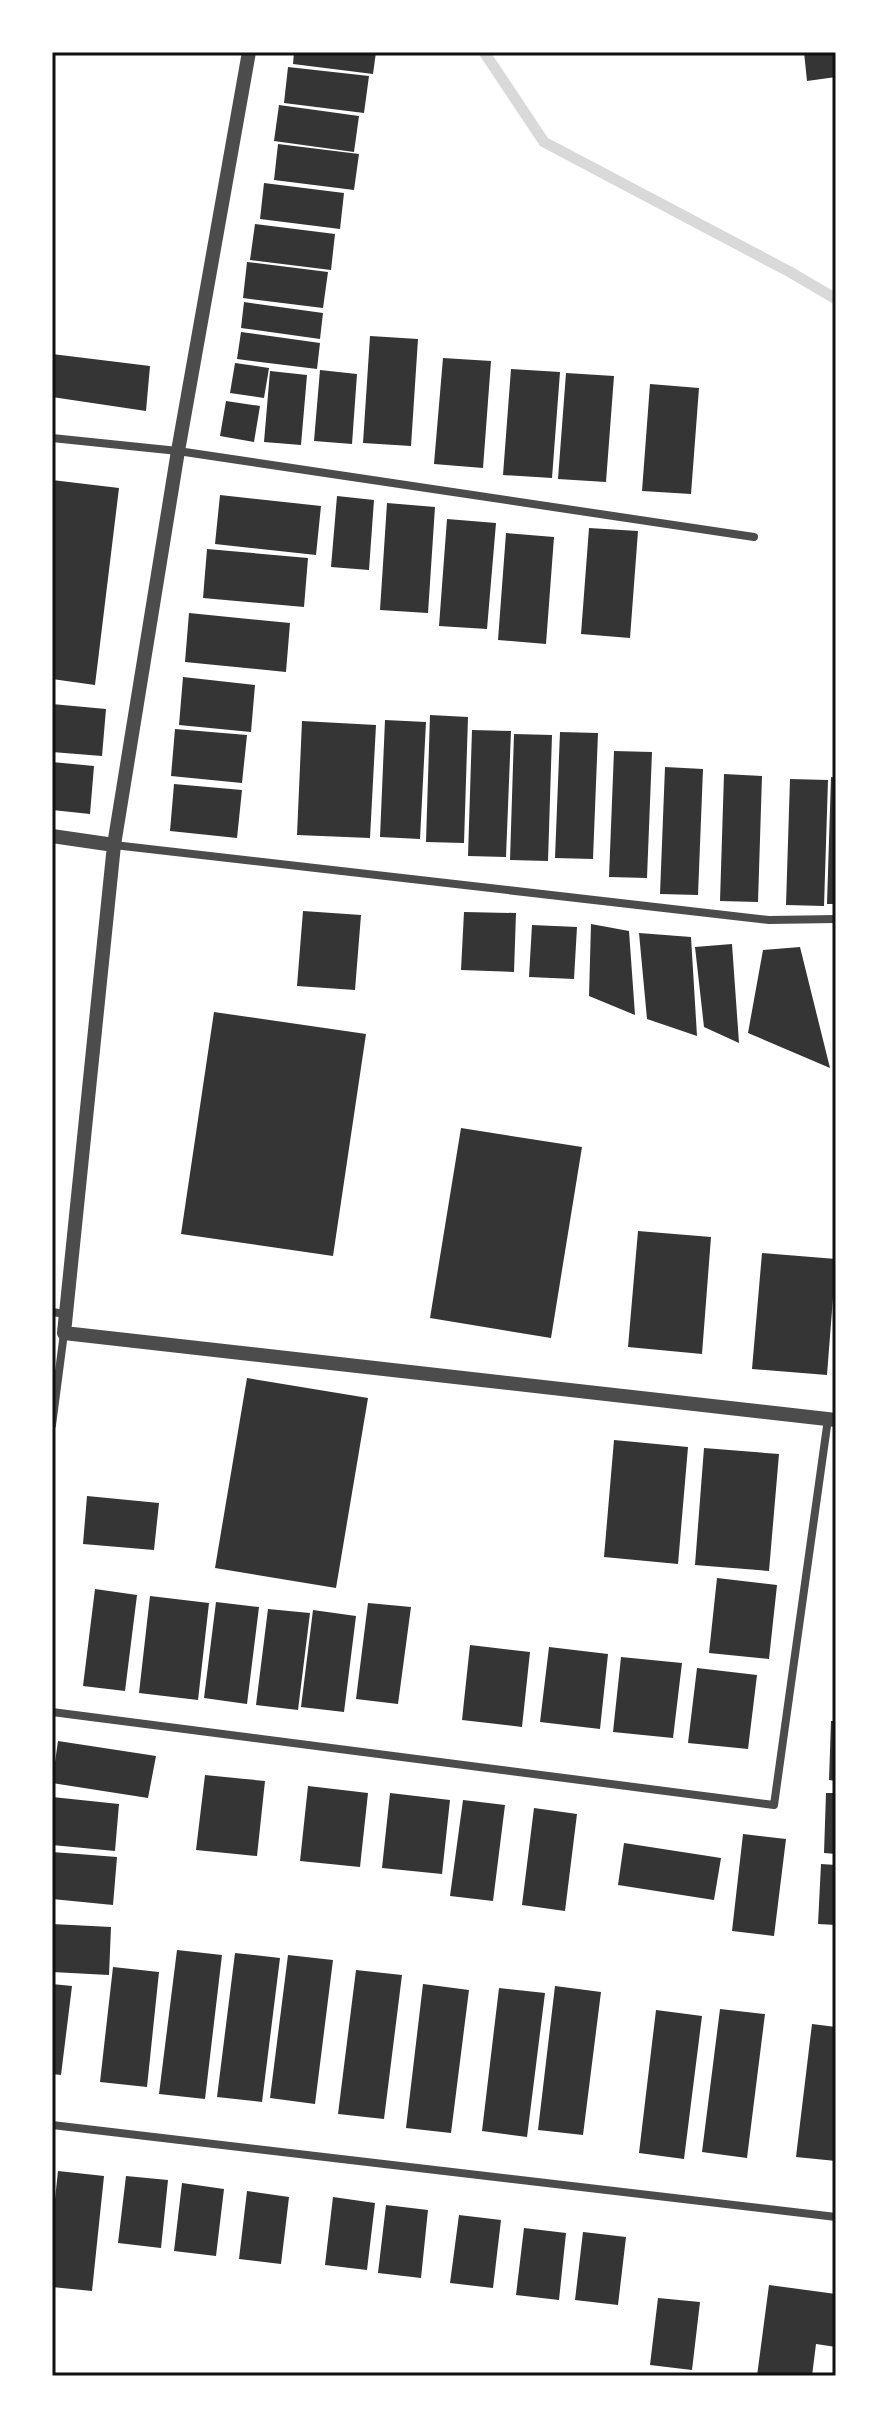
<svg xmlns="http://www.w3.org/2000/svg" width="888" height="2428" viewBox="0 0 888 2428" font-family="'Titillium Web',sans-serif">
  <rect width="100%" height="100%" fill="#fff"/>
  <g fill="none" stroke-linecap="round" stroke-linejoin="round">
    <path stroke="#d9d9d9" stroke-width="11" d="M484 52 544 142 790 272 836 299"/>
  </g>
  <path fill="#353535" d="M294 52H376L373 74 293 64Z
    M804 52H836V77L807 81Z
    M288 67 369 76 364 113 284 103Z
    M279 105 359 116 354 152 274 141Z
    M278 144 359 154 354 190 274 180Z
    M264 183 344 193 340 229 260 219Z
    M255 224 335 234 331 270 250 260Z
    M247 262 328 272 323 308 243 298Z
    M244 302 323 313 320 339 241 328Z
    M241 332 320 343 317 369 237 359Z
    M370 336 418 339 411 446 363 443Z
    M52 354 150 366 146 411 52 397Z
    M443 358 491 361 483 468 434 464Z
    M235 363 269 368 264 398 230 393Z
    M511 369 560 372 552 478 503 475Z
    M320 370 357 374 352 444 314 441Z
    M270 371 307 375 301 445 264 442Z
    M566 373 614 376 606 482 558 479Z
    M650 384 699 388 691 494 642 491Z
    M226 401 260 406 254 442 220 436Z
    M52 480 119 488 95 685 52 679Z
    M220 495 321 506 316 555 215 544Z
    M337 496 374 500 369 570 331 567Z
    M387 503 435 507 428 613 380 610Z
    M447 519 496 523 487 629 439 626Z
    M589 528 638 531 630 638 581 634Z
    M506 533 554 537 546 644 498 640Z
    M207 549 308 558 304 607 203 598Z
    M189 613 290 623 286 672 185 662Z
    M183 677 255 685 251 732 179 725Z
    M52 704 106 709 102 756 52 752Z
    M430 715 468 717 464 843 426 842Z
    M385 720 426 722 420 839 380 837Z
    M302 721 376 725 370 838 297 835Z
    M175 729 247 735 242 783 171 776Z
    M472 730 511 731 506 857 468 856Z
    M560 732 598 733 593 859 555 858Z
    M514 734 552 735 548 861 510 860Z
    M614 751 652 752 647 878 609 877Z
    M52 762 94 766 90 814 52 810Z
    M665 767 703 769 698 895 660 894Z
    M724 774 762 776 758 902 720 901Z
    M831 777 836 778V904H827Z
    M790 779 828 780 824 906 786 905Z
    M174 784 242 790 237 838 170 831Z
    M303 911 361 915 355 990 297 986Z
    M464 912 516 913 514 972 461 970Z
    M591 924 629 931 635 1015 589 996Z
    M532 925 577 927 574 979 529 977Z
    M639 933 691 937 697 1036 647 1019Z
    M732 944 739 1043 704 1027 695 947Z
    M800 947 830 1068 748 1033 763 950Z
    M214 1012 366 1034 333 1256 181 1234Z
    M461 1128 582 1147 551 1338 430 1318Z
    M638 1231 711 1237 702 1354 628 1347Z
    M762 1253 836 1259 827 1375 752 1369Z
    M247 1378 368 1398 336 1588 215 1568Z
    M614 1440 688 1447 678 1564 604 1557Z
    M704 1448 779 1454 769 1571 695 1565Z
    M87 1496 159 1503 154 1550 83 1544Z
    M717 1578 777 1585 769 1659 709 1653Z
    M95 1589 137 1595 125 1691 83 1686Z
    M150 1596 209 1603 198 1700 139 1693Z
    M216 1602 259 1607 247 1704 204 1698Z
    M368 1603 411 1607 398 1704 356 1699Z
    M268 1609 310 1613 298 1710 256 1705Z
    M313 1610 356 1616 344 1712 301 1707Z
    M470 1645 530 1652 522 1727 462 1720Z
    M549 1647 608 1654 600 1729 540 1722Z
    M621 1657 682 1663 673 1738 613 1732Z
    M697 1668 757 1675 748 1749 688 1743Z
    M831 1721H836V1781L829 1780Z
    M58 1741 156 1756 148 1798 52 1783Z
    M205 1775 265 1781 257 1856 196 1850Z
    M308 1786 368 1793 360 1867 300 1861Z
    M390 1793 450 1800 442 1874 382 1868Z
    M826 1793H836V1854L824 1853Z
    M52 1797 119 1804 115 1851 52 1845Z
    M463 1800 505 1805 493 1901 450 1896Z
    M534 1808 577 1814 565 1911 522 1905Z
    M743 1834 786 1839 774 1936 732 1931Z
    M624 1843 721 1858 714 1900 618 1885Z
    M52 1852 117 1857 113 1905 52 1899Z
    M821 1864 836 1865V1925L818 1924Z
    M52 1924 111 1927 109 1975 52 1972Z
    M177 1950 222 1955 205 2099 159 2094Z
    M235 1953 280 1958 262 2102 217 2097Z
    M288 1955 333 1960 315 2104 270 2098Z
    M113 1967 159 1972 147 2087 100 2082Z
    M356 1970 402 1975 384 2119 338 2114Z
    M52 1984 72 1986 61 2075 52 2074Z
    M423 1984 469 1990 451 2133 406 2128Z
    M555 1986 601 1992 583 2135 538 2130Z
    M499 1988 545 1993 527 2137 482 2131Z
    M720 2009 765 2014 747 2158 702 2152Z
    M656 2010 702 2016 684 2159 639 2153Z
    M812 2024 836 2027V2161L796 2157Z
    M58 2171 104 2176 92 2291 52 2287V2227Z
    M126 2176 168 2180 161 2248 118 2243Z
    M182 2183 224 2189 216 2256 174 2251Z
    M247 2191 289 2197 281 2264 239 2259Z
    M333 2197 375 2203 367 2270 325 2265Z
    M386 2205 428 2210 421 2278 378 2273Z
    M459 2215 501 2220 493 2288 450 2283Z
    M524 2228 566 2233 559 2300 516 2295Z
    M583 2232 626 2237 618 2305 575 2300Z
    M769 2285 836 2294V2347L816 2344 812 2376H757Z
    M658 2298 700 2302 692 2370 650 2365Z"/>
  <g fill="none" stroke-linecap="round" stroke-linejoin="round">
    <path stroke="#4c4c4c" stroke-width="8" d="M52 438 178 451 754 537
      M114 845 769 920 836 919
      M52 1312 66 1314
      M52 1425 64 1333
      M52 1712 774 1805 828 1419
      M52 2125 836 2217"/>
    <path stroke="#4c4c4c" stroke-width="14" d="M249 52 178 451 114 845 64 1333 836 1420
      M52 836 114 845"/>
  </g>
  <rect width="888" height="2428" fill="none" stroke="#ffffff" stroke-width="108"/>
  <rect x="54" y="54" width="780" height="2320" fill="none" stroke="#111" stroke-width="3"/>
</svg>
